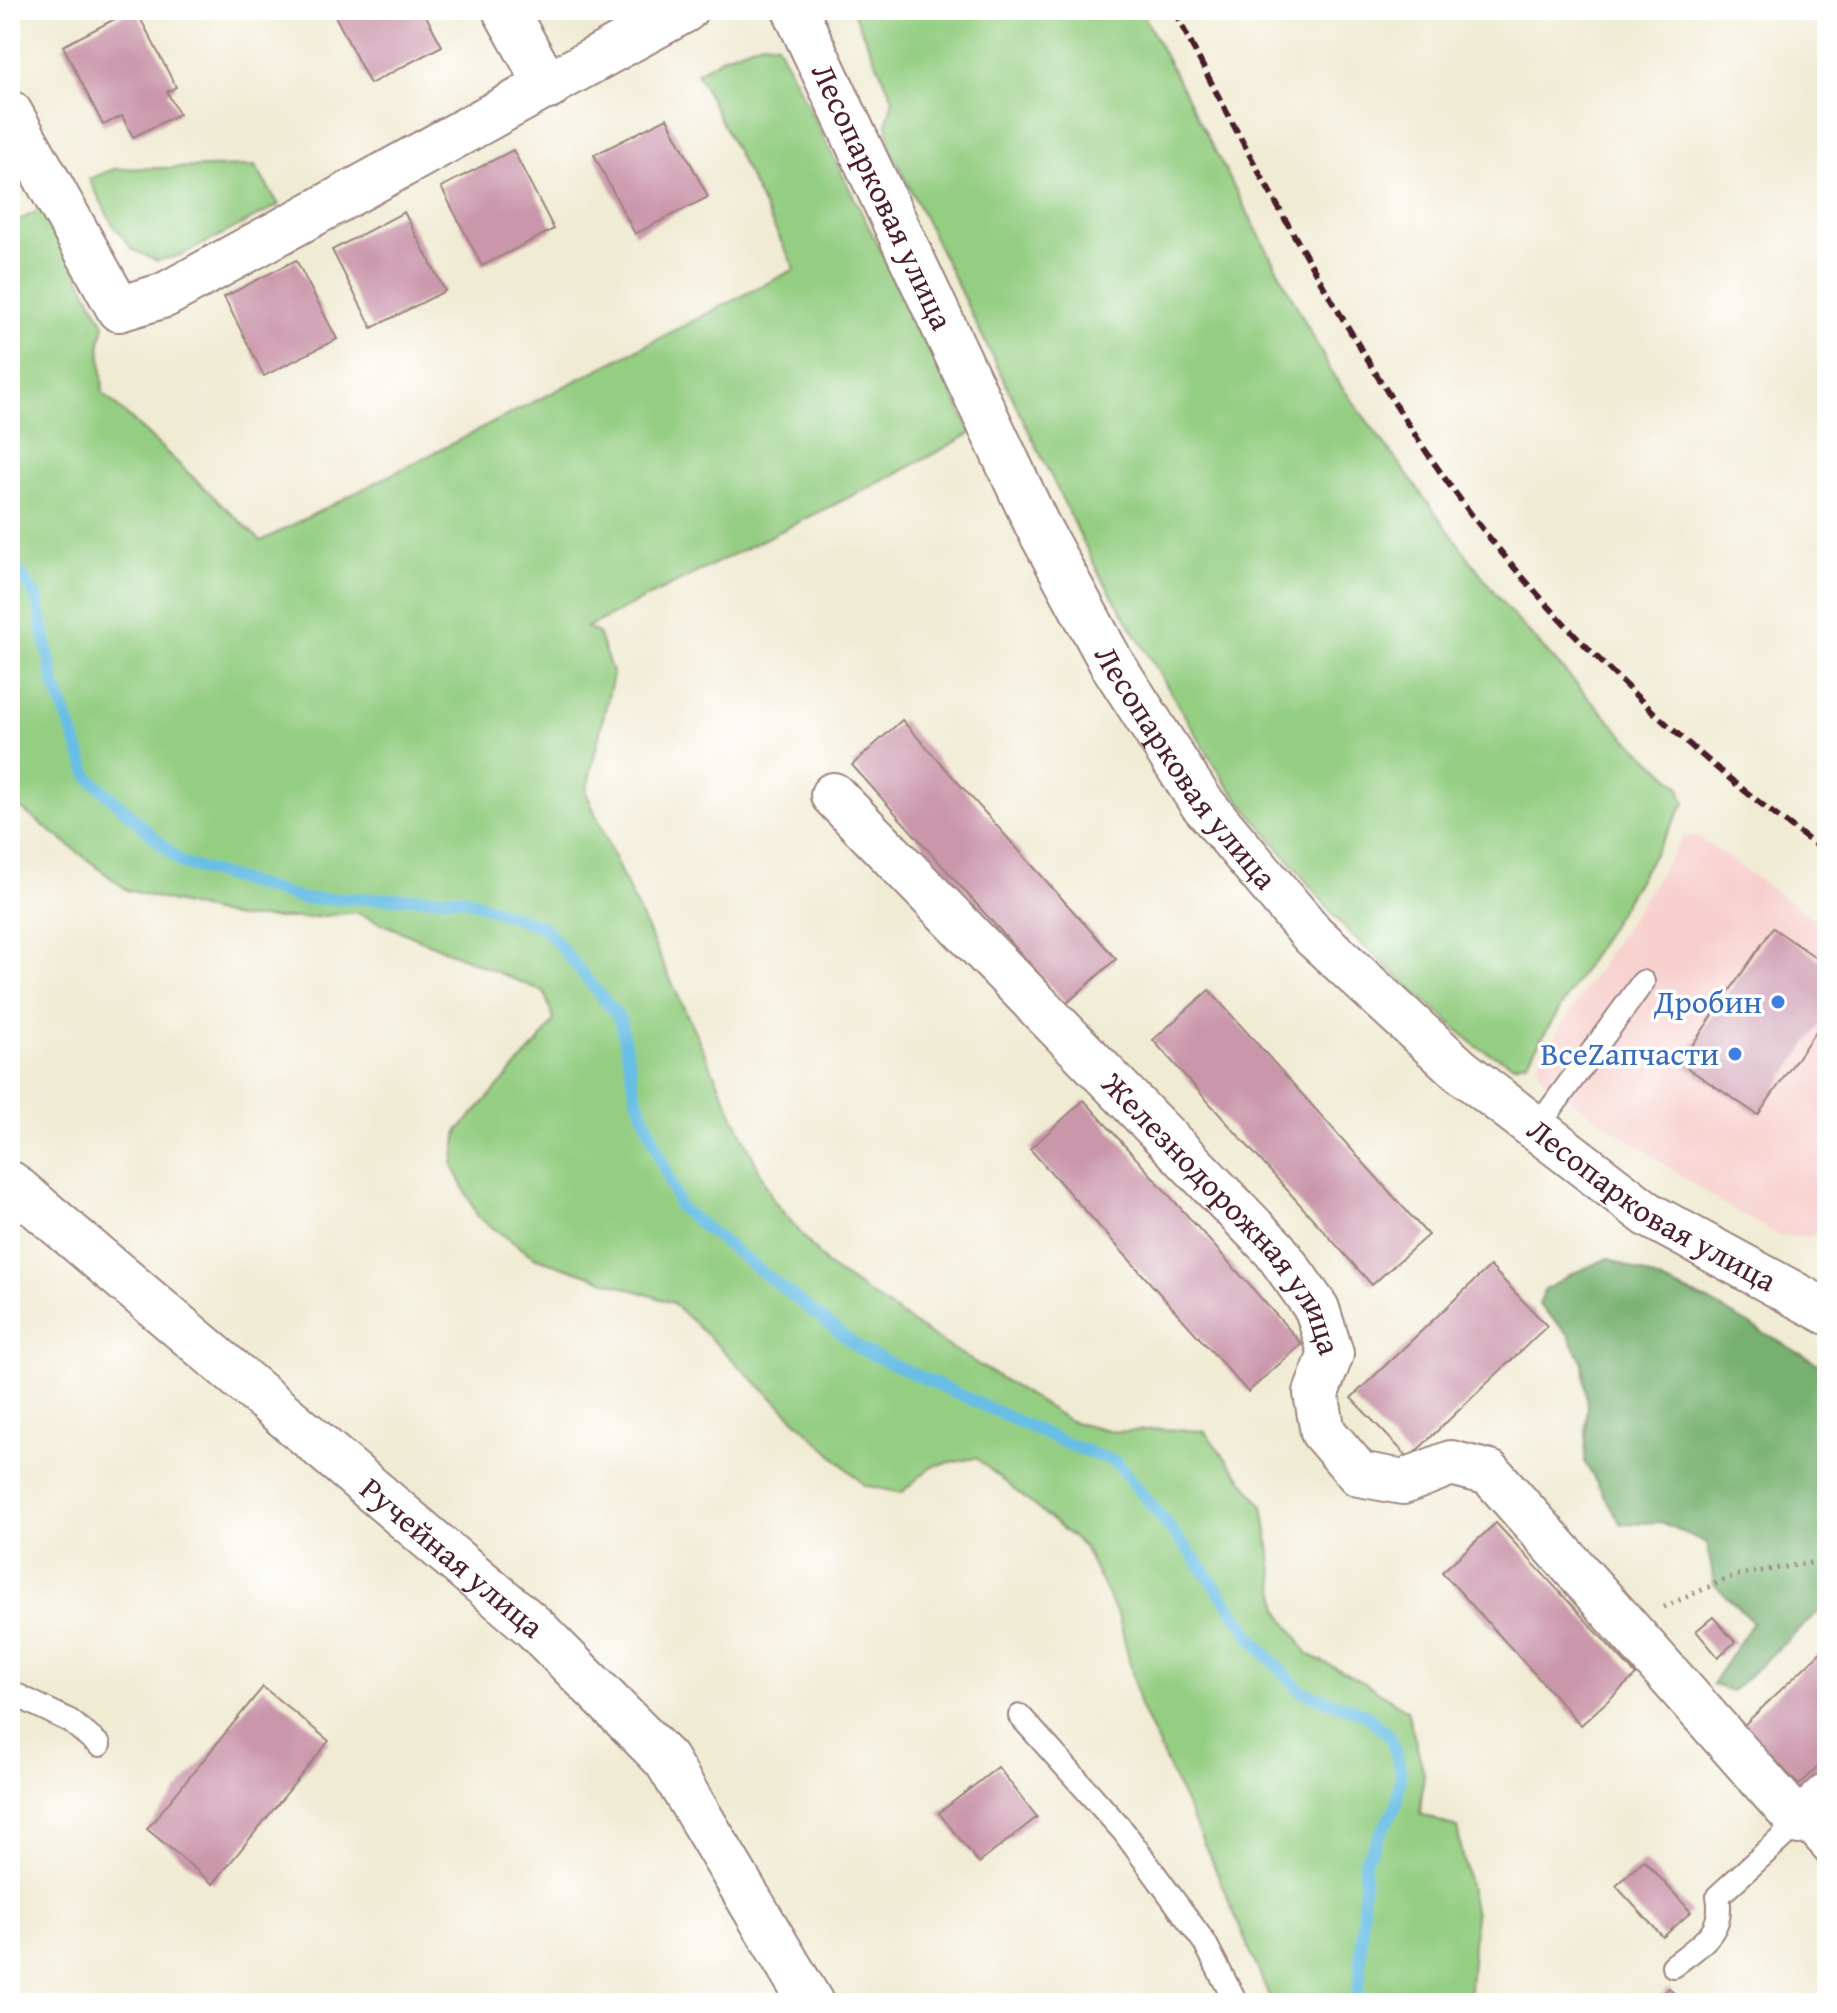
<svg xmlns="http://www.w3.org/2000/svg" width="1837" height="2013" viewBox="0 0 1837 2013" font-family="'Gentium Book Plus',serif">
  <rect width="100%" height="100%" fill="#fff"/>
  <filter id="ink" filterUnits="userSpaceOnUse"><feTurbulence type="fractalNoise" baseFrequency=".0125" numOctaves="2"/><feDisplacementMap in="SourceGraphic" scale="16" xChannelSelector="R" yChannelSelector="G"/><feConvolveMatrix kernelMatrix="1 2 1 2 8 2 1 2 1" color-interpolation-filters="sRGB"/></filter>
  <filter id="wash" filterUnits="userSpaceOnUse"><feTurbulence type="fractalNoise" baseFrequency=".006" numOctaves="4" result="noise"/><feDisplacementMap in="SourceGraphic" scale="32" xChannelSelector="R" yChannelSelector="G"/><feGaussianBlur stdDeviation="1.8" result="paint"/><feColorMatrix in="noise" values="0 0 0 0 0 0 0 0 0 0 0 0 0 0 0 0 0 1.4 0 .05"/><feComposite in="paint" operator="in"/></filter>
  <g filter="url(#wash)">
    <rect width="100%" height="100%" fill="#f0ebd3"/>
    <path fill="#f7d0ce" d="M1684 836 1698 837 1827 928V1222L1823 1229 1809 1237 1779 1236 1723 1204 1544 1082 1537 1064Z"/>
    <path fill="#94ce82" stroke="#6f7656" stroke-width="2" d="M852 10H1141L1333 375 1507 609 1624 736 1679 785 1685 803 1528 1061 1514 1065 1477 1047 1346 930 1225 782 1098 572 891 150 887 123 893 98Z
      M762 42 777 44 972 433 898 473 587 627 598 633 613 675 586 792 619 869 773 1200 828 1266 932 1336 1070 1421 1117 1432 1160 1429 1204 1431 1263 1506 1279 1610 1308 1654 1365 1683 1407 1710 1424 1773 1420 1814 1457 1828 1475 1915 1469 2003H1272L1212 1861 1140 1706 1119 1618 1084 1547 976 1458 932 1466 901 1493 864 1485 673 1303 534 1257 478 1217 453 1165 458 1131 539 1042 554 1020 544 992 355 912 308 918H237L127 890 18 806 10 789V225L43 208 104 324 100 343 103 393 261 541 795 269 697 73 725 56Z
      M255 166 279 205 182 255 157 261 132 249 112 223 89 179 114 169Z"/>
    <path fill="#77b170" stroke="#60684e" stroke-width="2" d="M1608 1258 1708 1301 1827 1369V1604L1732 1691 1712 1684 1753 1622 1714 1584 1707 1543 1661 1522 1621 1524 1585 1463 1587 1408 1583 1363 1568 1334 1539 1305 1544 1291 1569 1275Z"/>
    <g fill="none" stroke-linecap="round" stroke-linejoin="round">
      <path stroke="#69bee5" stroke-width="12" d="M10 559 37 598 54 683 89 777 182 863 303 899 462 898 545 928 620 1019 636 1096 680 1208 862 1350 1070 1445 1116 1462 1196 1560 1260 1648 1301 1691 1365 1714 1390 1736 1401 1770 1397 1804 1365 1860 1360 1977 1356 2003"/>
    </g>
    <g id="blocks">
      <path fill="#ca96aa" d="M132 10H136L176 87 167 92 179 114 133 137 122 116 103 125 63 46Z
        M332 10H423L442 46 370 84Z
        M667 118 708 197 635 234 594 155Z
        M10 142 29 173 10 184Z
        M513 150 554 229 482 266 441 187Z
        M404 212 445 291 372 328 332 250Z
        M296 260 337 339 264 376 224 297Z
        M902 720 1116 959 1066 1004 852 765Z
        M1773 928 1827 965V1015L1758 1115 1680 1063Z
        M1209 990 1428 1235 1372 1285 1153 1040Z
        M1084 1100 1302 1344 1248 1392 1030 1149Z
        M1490 1266 1547 1326 1409 1458 1351 1398Z
        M1496 1523 1636 1675 1581 1725 1442 1572Z
        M1713 1617 1735 1642 1718 1657 1696 1631Z
        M1827 1646V1759L1799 1785 1743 1726Z
        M263 1687 329 1741 213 1884 147 1829Z
        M998 1767 1037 1817 979 1863 939 1813Z
        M1644 1860 1691 1912 1663 1937 1616 1886Z
        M1669 1988 1683 2003H1652Z"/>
    </g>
  </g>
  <g filter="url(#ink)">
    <use href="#blocks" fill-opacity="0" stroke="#9d857f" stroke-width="2"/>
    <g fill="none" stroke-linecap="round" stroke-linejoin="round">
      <defs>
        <path id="service" d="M1536 1129 1643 982
          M10 1692 70 1721 99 1745
          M1020 1716 1124 1832 1205 1943 1236 2003
          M1673 1966C1698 1946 1725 1933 1718 1896L1799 1822 1827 1853"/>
        <g id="minor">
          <path d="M505 10 548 87"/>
          <path d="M10 113 119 309 165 295 685 10"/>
          <path id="s1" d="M833 795 1275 1250 1317 1309 1331 1354 1316 1393 1323 1432 1359 1474 1403 1482 1451 1463 1490 1473 1799 1822 1827 1796"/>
          <path id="s2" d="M11 1184 534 1627 666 1760 811 2003"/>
        </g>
        <g id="tertiary">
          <path id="s3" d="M795 10 1037 525 1111 662 1201 802 1313 935 1460 1070 1649 1215 1827 1312"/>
        </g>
      </defs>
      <use href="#service" stroke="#9d857f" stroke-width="26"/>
      <use href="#minor" stroke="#9d857f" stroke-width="48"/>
      <use href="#tertiary" stroke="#9d857f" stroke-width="48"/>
      <path stroke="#9d857f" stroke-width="5" stroke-dasharray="2 6" stroke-linecap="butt" d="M1664 1607 1733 1576 1827 1560"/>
      <use href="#service" stroke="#fff" stroke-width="22"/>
      <use href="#minor" stroke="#fff" stroke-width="44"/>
      <use href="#tertiary" stroke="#fff" stroke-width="44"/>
      <path stroke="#4a1f2b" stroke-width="6" stroke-dasharray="12 6" stroke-linecap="butt" d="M1174 10C1228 117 1284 221 1346 324 1397 410 1452 496 1518 572 1609 677 1714 773 1827 853"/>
    </g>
  </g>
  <g fill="#3f7fe0" stroke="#fff" stroke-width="3">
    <circle cx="1778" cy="1002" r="8"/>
    <circle cx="1735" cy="1054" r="8"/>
  </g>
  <g text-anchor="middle" stroke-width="7" stroke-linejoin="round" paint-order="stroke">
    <g font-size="32" fill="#4a1f2b" stroke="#fff">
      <text dy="11" stroke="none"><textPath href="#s3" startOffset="206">Лесопарковая улица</textPath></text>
      <text dy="11" stroke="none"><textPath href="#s3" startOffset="854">Лесопарковая улица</textPath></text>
      <text dy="11" stroke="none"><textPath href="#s3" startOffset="1500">Лесопарковая улица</textPath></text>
      <text dy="11" stroke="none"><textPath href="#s1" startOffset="574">Железнодорожная улица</textPath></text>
      <text dy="11" stroke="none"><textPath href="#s2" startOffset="578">Ручейная улица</textPath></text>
    </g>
    <g font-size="32" fill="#366cbe" stroke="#fff" text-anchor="end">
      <text x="1762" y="1013">Дробин</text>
      <text x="1719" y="1065">ВсеZапчасти</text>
    </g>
  </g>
  <rect width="1837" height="2013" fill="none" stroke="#fff" stroke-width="40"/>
</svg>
